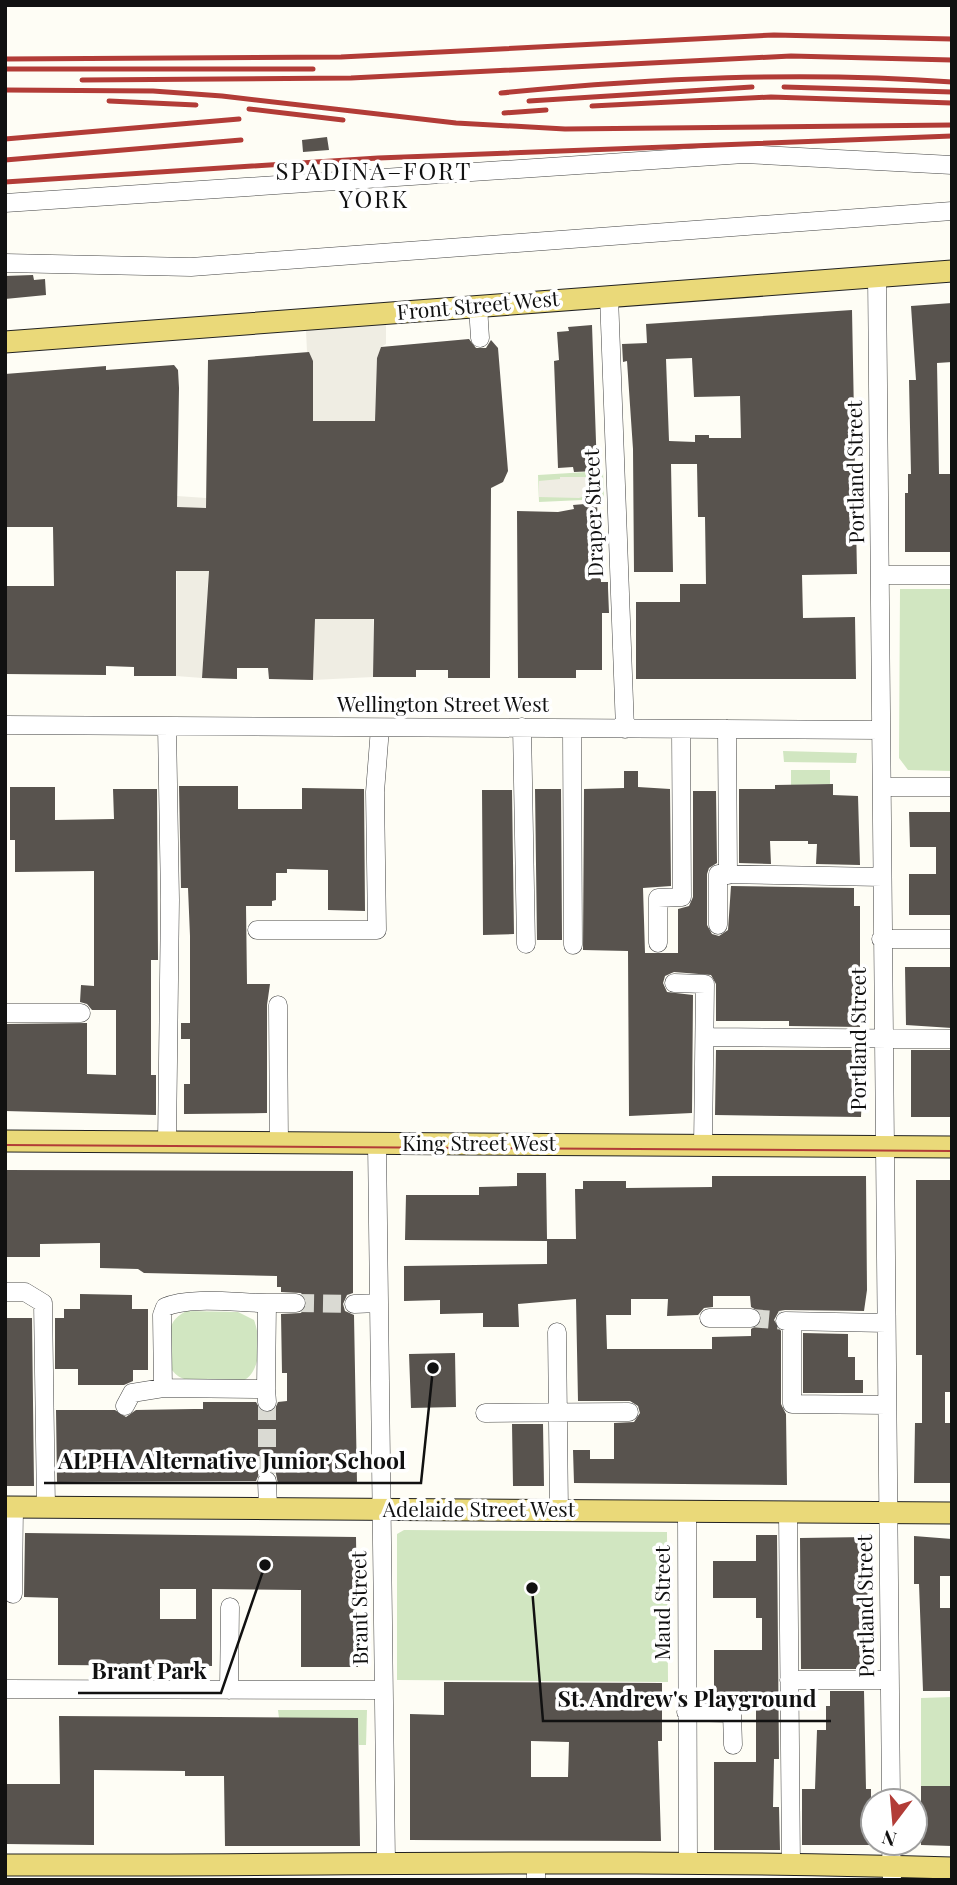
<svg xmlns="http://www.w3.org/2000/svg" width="957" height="1885" viewBox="0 0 957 1885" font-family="'Playfair Display',serif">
  <rect width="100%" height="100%" fill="#fefdf5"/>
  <path fill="#d1e6c1" d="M603 471 604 499 539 502 538 475Z
    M900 589H952V771L908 770 899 758Z
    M783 751 857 753 856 763 784 762Z
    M791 770H830V784L791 785Z
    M186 1311 238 1312 254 1320C261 1339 262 1371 243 1381 224 1381 181 1389 171 1368 168 1361 170 1349 170 1341 169 1326 172 1319 186 1311Z
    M404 1530 667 1532 668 1682 397 1680V1534Z
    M952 1697V1786H921V1698Z
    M278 1710H367L366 1745H359L358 1718H279Z"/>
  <path fill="#efede3" d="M386 324V344L381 347 377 358 373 471V677L313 680 316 576 209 565 202 678 176 676 177 496 206 498 207 524 313 520V361L307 352 306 330Z
    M560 477H593L595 482H603V490L579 498 539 497V481L560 479Z"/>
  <path fill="#58534e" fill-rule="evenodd" d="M327 137 329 150 303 152 302 140Z
    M33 275 34 280 45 279 46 295 5 299V276Z
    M952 303V362L937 363 939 474H952V552H905V493H908V474H911L909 380H916L911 306Z
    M852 310 857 574 802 575 803 618 855 617 856 679H636V602H680V584H706L705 517H698L697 464H671L673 572H634L633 449 627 361 623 362 622 344 647 343 646 324ZM692 358 694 397 740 396 741 438H709V435H695V442L669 441 666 359Z
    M592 325 597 471 574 472 573 467 558 468 554 361 559 360 557 332 569 331 568 327Z
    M469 339 476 348H486L491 340 498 348 508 471 503 482 491 488 490 678H448V670H416V677H373L374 619H315L313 680 269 679 268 668H237V679L202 678 209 571H176V676H134V667L106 666V675L5 674V586H54L53 527H5V374L106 366V370L174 365 178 370 179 388 177 507 206 508 208 360 309 352 313 361V421H375L377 358 381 347Z
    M597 503 601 582H608V588L609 613H602V670H576V678H518L517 511 558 512 574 509 573 505Z
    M624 771H638V787L670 789 671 886 643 888 645 953H678V909L689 906 693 897V791H716L717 863 709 868 707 874V925L712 934 719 936 728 930 731 886 854 888V906H860V1027L789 1026V1021H716V984L711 975 674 972 665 976 663 983 667 992 693 995 692 1113 629 1116 628 951 583 950 584 789 624 788Z
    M833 784V795L858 796 860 865 816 864 817 844H808V841H770L771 864 739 863V789H775V785Z
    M179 786H238V809H302V788L364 789 365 911 328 910V870L287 869V873H276V900L272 901V906H246L247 984H270L267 1005V1113L184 1114V1084H190V1039H181V1023H190V936L188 888H181Z
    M10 787H55V820L114 819 113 789H157L158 960H151V1075H156V1115L5 1111V1024L87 1023V1074L116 1075V1010H92L87 1004 80 1002 81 985 94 986V871L15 872V840H10Z
    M535 789H561L562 940H537Z
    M482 790H512L514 934 483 935Z
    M909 812H952V915H909V874H936V847H910Z
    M905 967H952V1028L906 1025Z
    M716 1050H864L861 1117 715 1115Z
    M911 1050H952V1117H911Z
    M5 1170 353 1171V1293L347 1295 343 1304 345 1311 354 1315 357 1483 278 1484 276 1474 267 1470 260 1472 256 1481 57 1482 56 1410H115L126 1417 136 1410 194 1409H203V1402H256L262 1412 274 1411 278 1402 287 1401V1373H282L281 1314 301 1313 307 1302 301 1293 281 1292V1287H277V1276L144 1273 138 1269 100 1268V1243L40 1244V1257H5Z
    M517 1173H546L547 1239H576L575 1189H583V1181H626V1188L712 1187V1176H866L867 1290 864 1311 785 1310 779 1311 774 1320 781 1331V1404L786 1414 787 1485 574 1483 573 1450H590V1459H614V1423L634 1422 640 1413 638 1406 630 1401H578L576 1299 518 1304 519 1327H483V1313L440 1314V1300L404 1301V1266L547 1264V1241L405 1240 406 1195H479V1187L517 1186ZM713 1296H750L751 1307 760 1312 761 1323 751 1329V1336L712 1337V1349H607L606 1315H631V1299H668L667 1316 698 1315 704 1308 713 1307Z
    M916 1180H952V1392H945V1423H952V1483H914L915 1423H922V1355H916Z
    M80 1294 132 1295V1309H148V1370H133V1381L124 1385H78V1369H55V1318H64V1309H80Z
    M5 1318H32L34 1486H5Z
    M803 1333 848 1334V1357H855V1380H863V1393H803Z
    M455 1353 456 1407 411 1408 409 1354Z
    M512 1424H543L544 1486H513Z
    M25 1533 356 1537 358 1667H301V1590L212 1589V1666L58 1665V1598L24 1597ZM160 1589H196V1619H160Z
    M756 1535H777L779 1759H774L773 1807H779L780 1850H714V1762H756V1695H714V1650H762V1618H756V1598H713V1561H756Z
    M914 1536 952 1539 951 1576H940V1608H952V1691H923L919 1584H914Z
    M867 1537 868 1669H801L800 1538Z
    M444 1682 662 1683V1741H658L661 1841 410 1840V1714L444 1715ZM531 1741 569 1742 568 1777H531Z
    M830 1691H864L866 1789H871V1845H802V1789H815L817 1730H826V1706H830Z
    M59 1716 358 1718 360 1846H225L224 1776H185V1771L94 1770V1845L5 1844V1784H60Z
    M921 1786H952V1846L921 1845Z"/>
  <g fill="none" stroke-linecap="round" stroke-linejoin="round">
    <path stroke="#dadad3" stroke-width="18" stroke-dasharray="18 9" stroke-linecap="butt" d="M296 1303 354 1304
      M751 1318 785 1321
      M267 1402V1481"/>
    <defs>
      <path id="minor" d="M5 203 744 154 952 165
        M5 263 191 267 952 211
        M877 276 891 1801
        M609 296 625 729
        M478 306 480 338
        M880 575H952
        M5 725 881 730
        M167 726 170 900 167 1142
        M522 727 526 944
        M572 729 573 945
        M727 729 728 875
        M882 791 890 787H952
        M718 925V874L882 877
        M257 930H377L375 792 380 728
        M881 939H952
        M658 943V898L682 897 681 729
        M674 983 705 984 703 1146
        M278 1005 279 1143
        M5 1013H81
        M712 1037 952 1039
        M377 1143 386 1862
        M5 1292H25L43 1303 46 1507
        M267 1303H296
        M354 1304 379 1303
        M709 1318H751
        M785 1321 886 1323
        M792 1323V1404L886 1405
        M557 1332 559 1511
        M163 1388 162 1315 165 1307C190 1296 239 1303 267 1303L266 1389
        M125 1406 132 1393 163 1388 266 1389 267 1402
        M485 1413 629 1412
        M267 1481 268 1508
        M687 1512 688 1863
        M788 1512 791 1865
        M13 1594 14 1507
        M789 1680H890
        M5 1689 383 1690
        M229 1690 230 1607
        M686 1712 732 1713 733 1745
        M891 1843 892 1880
        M536 1863V1880"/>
      <path id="major" d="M5 342 952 271
        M5 1141 952 1147
        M5 1507 952 1513
        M5 1865C321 1866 636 1858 952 1868"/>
    </defs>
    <use href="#minor" stroke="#444" stroke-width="19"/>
    <use href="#major" stroke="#222" stroke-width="23"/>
    <use href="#minor" stroke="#fff" stroke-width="18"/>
    <use href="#major" stroke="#ead979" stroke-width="21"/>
    <path stroke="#b23c37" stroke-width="2" d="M5 1145 952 1151"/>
    <path stroke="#b23c37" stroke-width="5" d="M5 59 341 57 774 35 952 39
      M5 69H313
      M82 80 351 78 791 56 952 60
      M784 87 952 92
      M5 90 153 91 222 96 456 123 565 129 952 125
      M501 93C652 78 801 71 952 82
      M109 101 196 105
      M529 101 752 87
      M592 106 771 97 952 103
      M249 109 343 120
      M504 113 546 110
      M5 139 239 119
      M5 160 241 140
      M5 182 378 158 952 136"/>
  </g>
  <g text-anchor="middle" stroke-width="7" stroke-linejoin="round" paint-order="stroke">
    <g font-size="21" fill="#111" stroke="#fff">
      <text transform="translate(478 306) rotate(-5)" y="7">Front Street West</text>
      <text transform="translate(856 472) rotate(-91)" y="7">Portland Street</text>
      <text transform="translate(594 513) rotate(-92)" y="7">Draper Street</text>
      <text x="443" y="712">Wellington Street West</text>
      <text transform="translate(859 1039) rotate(-90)" y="7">Portland Street</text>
      <text x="479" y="1151">King Street West</text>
      <text x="479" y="1517">Adelaide Street West</text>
      <text transform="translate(663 1603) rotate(-90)" y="7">Maud Street</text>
      <text transform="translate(866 1606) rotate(-91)" y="7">Portland Street</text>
      <text transform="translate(360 1608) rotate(-91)" y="7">Brant Street</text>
    </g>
    <g font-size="24" letter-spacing="2" fill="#111" stroke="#fff">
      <text x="374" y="180">SPADINA–FORT<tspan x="374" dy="28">YORK</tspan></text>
    </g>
  </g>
  <path fill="none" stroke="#111" stroke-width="2.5" d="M433 1368L421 1483H44M265 1565L221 1693H78M532 1588L543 1721H831"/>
  <g fill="#111" stroke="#fff" stroke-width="2.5">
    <circle cx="433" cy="1368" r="7"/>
    <circle cx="265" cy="1565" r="7"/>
    <circle cx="532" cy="1588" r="7"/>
  </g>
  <g font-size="23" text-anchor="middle" font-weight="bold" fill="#111" stroke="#fff" stroke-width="7" stroke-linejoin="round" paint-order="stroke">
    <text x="232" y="1469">ALPHA Alternative Junior School</text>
    <text x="149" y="1679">Brant Park</text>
    <text x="687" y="1707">St. Andrew's Playground</text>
  </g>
  <rect width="957" height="1885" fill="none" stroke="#111111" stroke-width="14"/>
  <g transform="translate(894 1822) rotate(196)"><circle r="33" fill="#ffffff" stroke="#a0a0a0" stroke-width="2"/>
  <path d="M0-5L12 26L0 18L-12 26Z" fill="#b23c37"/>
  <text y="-10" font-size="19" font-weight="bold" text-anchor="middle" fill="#111111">N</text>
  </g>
</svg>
